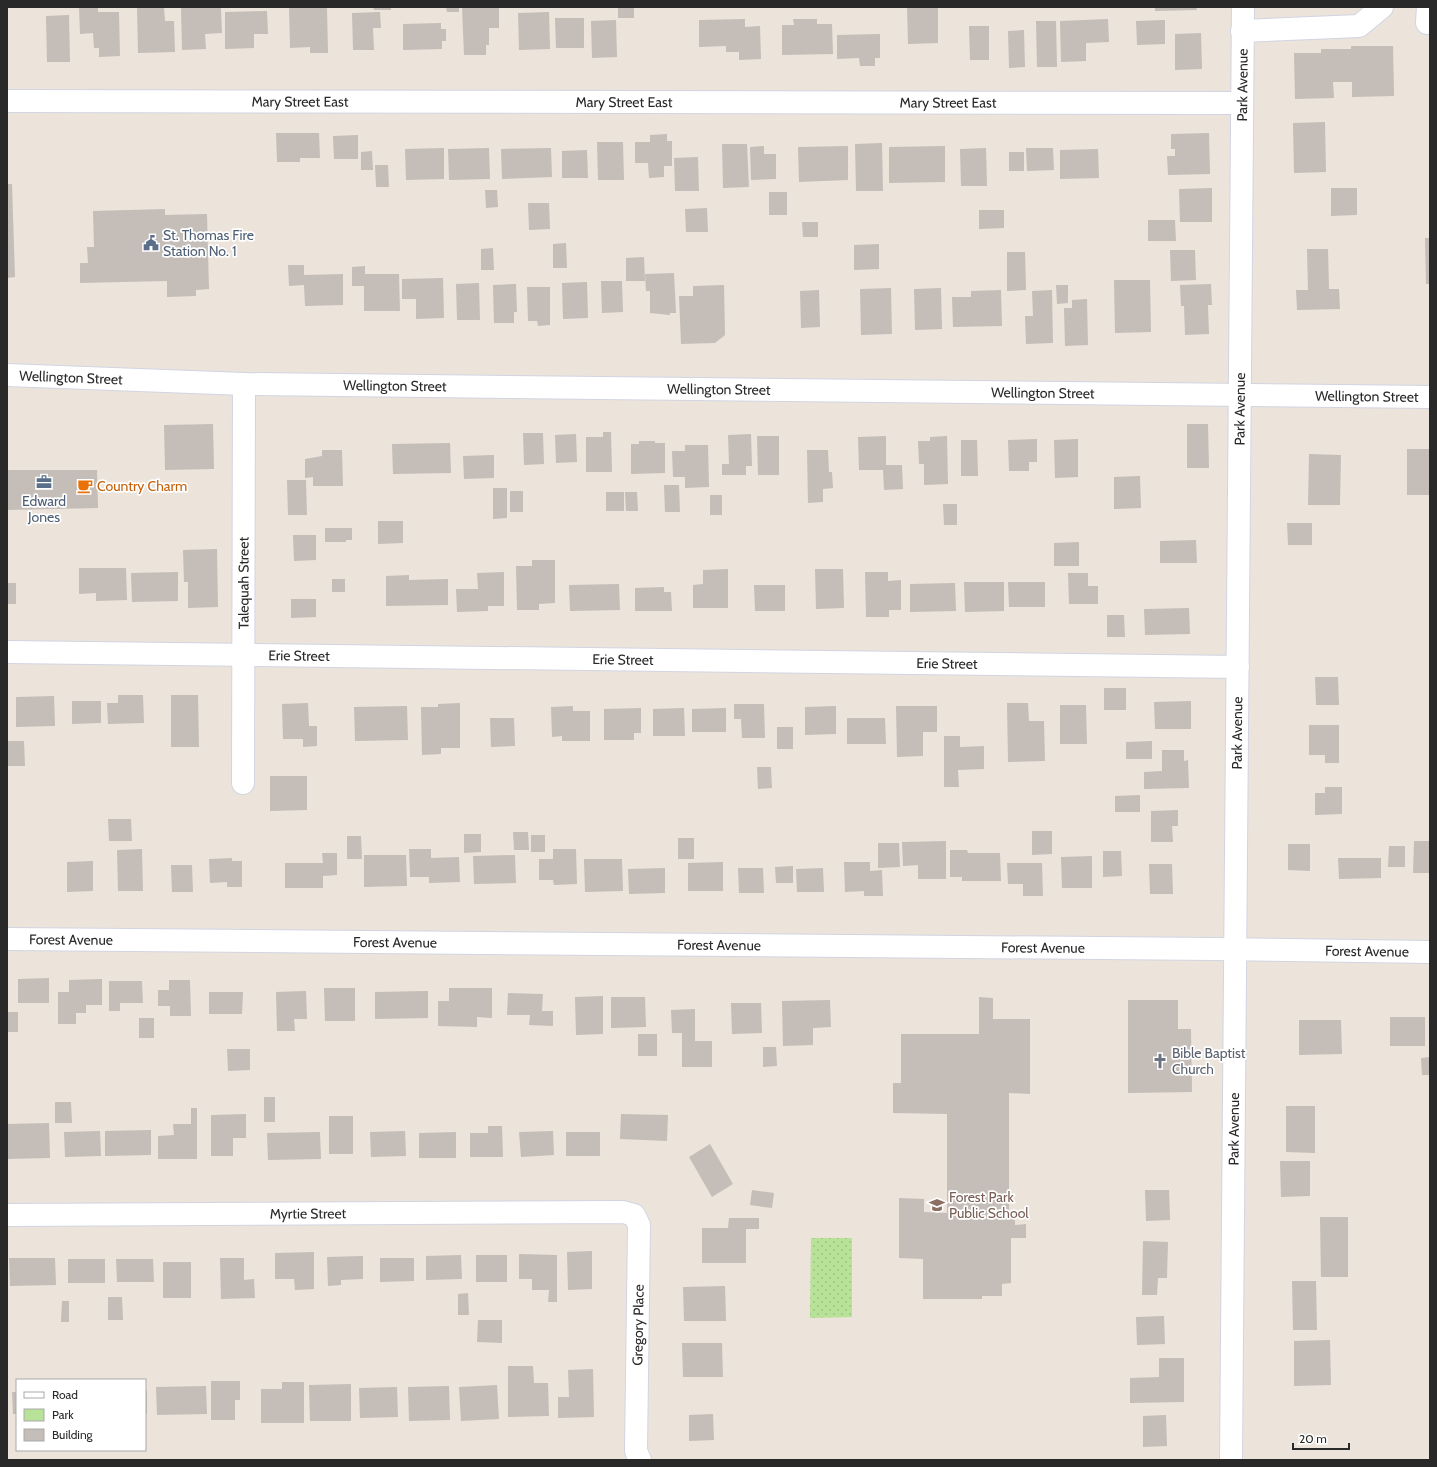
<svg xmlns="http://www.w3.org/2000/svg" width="1437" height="1467" viewBox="0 0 1437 1467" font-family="Cabin,sans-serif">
  <defs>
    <pattern id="green-dots" width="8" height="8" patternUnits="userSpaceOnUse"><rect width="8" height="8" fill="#b7e298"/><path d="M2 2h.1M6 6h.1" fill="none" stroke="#9dc283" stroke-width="1.8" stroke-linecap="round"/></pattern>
  </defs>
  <rect width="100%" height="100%" fill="#ece3db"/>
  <path fill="url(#green-dots)" d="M811 1238H852V1317L810 1318Z"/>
  <path fill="#c4bdb8" d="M79 7H98V12H119L120 56 99 57V48H94L93 33 80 34Z
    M137 7H164L165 21H174L175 52 138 53Z
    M289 7H327L328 53H310V47L290 48Z
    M373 7H391V10H374Z
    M446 7H459V12H447Z
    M462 7H499V28H489V45H486V55H464Z
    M618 7H634V18H618Z
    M907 7H938V43L908 44Z
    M1155 7H1196L1197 10 1155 11Z
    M181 8H221L222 33 205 34 206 49 182 50Z
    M267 11 268 34H254V48L225 49V12Z
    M380 12 381 28H373L374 50H353L352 13Z
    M549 12 550 49 519 50 518 13Z
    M69 15 70 62H47L46 16Z
    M555 18H584V48H556Z
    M745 19V27L760 26 761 59 739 60V52H726V46L699 47V20Z
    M793 19H817V24H832L833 54 782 55V25H794Z
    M1108 19 1109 42 1086 43V61L1061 62 1060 21Z
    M616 20 617 57 592 58 591 21Z
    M1165 20V44L1137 45 1136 21Z
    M1036 21H1056L1057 67H1037Z
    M441 23V29H446V41H442V49L403 50V24Z
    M969 26H989V60H970Z
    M1024 30 1025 67 1009 68 1008 31Z
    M1201 33 1202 69 1175 70V34Z
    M880 34V58H875V66H860L859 58 837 59V35Z
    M1351 46H1393L1394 96 1352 97V82H1333L1334 98 1295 99 1294 53H1321V49H1351Z
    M1325 122 1326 172 1294 173 1293 123Z
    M276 133H319L320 158H300V162H277Z
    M1209 133 1210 174 1168 175 1167 156H1175V149H1171V134Z
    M667 134V141H672V166H664V177L649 178 648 163H635V142H650V135Z
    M358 135V159H334L333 136Z
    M597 142H623L624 180H598Z
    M882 143 883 191H856L855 144Z
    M722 144H747L749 187 723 188Z
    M764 146V154H776V179L751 180 750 147Z
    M848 146V180L799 182 798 147Z
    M945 146V182L889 183V147Z
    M444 148V179L406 180 405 149Z
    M489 148 490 179 449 180 448 149Z
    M551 148 552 177 502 179 501 149Z
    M986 148 987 186H961L960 149Z
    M1026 148H1053L1054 170 1027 171Z
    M1098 149 1099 178 1060 179V150Z
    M587 150 588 178H562V151Z
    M372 151 373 170H361V152Z
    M1009 152H1024V171H1009Z
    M698 157 699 191H675L674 158Z
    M375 165H388L389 187H376Z
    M7 184H12L15 277 7 278Z
    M1212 188V222H1180L1179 189Z
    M1331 188H1357V215L1331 216Z
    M485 190H497L498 207 486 208Z
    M769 192H787V215H769Z
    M528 203H549L550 229 529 230Z
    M707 208 708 232H686L685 209Z
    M165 209V215L207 214 209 289 196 290V296L167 297V281L80 283V263H88L87 247H94L93 211Z
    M979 210H1004V228L979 229Z
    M1148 220H1175L1176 241H1148Z
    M802 222H818V237H803Z
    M1425 238H1430V284H1426Z
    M566 243 567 268H553V244Z
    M879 244V269L854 270V245Z
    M493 248 494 270H481V249Z
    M1307 249H1328L1329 289H1339L1340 309 1297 310 1296 290H1308Z
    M1170 250H1195L1196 280 1171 281Z
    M1007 252H1025L1026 290 1007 291Z
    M644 257 645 281H626V258Z
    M288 265H304V275L343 274V305L305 306 304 285 289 286Z
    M365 266V274H399L400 311H364V286H352V267Z
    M674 273 676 313H670V315L650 313V291H646L645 274Z
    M443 278 444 318 416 319V299H402V279Z
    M1114 280H1150L1151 332 1115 333Z
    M601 281H622L623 312 602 313Z
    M587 282 588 318 563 319 562 283Z
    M479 283 480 320H457L456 284Z
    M516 284 517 312H514V323H494L493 285Z
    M1211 284 1212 305H1208L1209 334 1185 335 1184 306H1181L1180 285Z
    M724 285 725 335 715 343 681 344 679 296H693V286Z
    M1056 285H1068V303L1057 304Z
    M527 287H550V325L538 326 537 321H528Z
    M891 288 892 334 861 335 860 289Z
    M941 288 942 329 915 330 914 289Z
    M819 290 820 327 801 328 800 291Z
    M1001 290 1002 326 953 327 952 297H971V291Z
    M1052 290 1053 343 1026 344 1025 316H1033L1032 291Z
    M1087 299 1088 345 1065 346 1064 308H1072V300Z
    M213 424 214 469 165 470 164 425Z
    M1187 424H1208L1209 468H1187Z
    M603 432H611L612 472H586V437H603Z
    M523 433H543L544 464 524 465Z
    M576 434 577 462 556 463 555 435Z
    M751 434 752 466H746V475H722V464H729L728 435Z
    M757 436H779V475H758Z
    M886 436V465H902L903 489 884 490 883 470H859L858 437Z
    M947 436 948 484 924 485V464H919L918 441H930V437Z
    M1037 439V462H1029V471H1009L1008 440Z
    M1078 439V477L1055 478 1054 440Z
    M961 440H977L978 476H961Z
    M639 441H655V443H665V473L631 474V444H639Z
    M450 443 451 473 393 474 392 444Z
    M685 445H708L709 487 685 488V477H673L672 451H685Z
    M1407 449H1430V495H1407Z
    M322 450H342L343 486H313V477L305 478V459L322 456Z
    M807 450H828L829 472H832L833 488 823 489V502L808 503Z
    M1309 454 1341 455 1340 505H1308Z
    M494 455V478L464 479 463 456Z
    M7 470H97L98 508 7 510Z
    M1140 476 1141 508 1114 509V477Z
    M287 480H306L307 515H288Z
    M664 485H679L680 512H665Z
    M493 488H507V518L493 519Z
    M510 491H523V512H510Z
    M606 492H624V511H606Z
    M625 492H637L638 511H626Z
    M710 495H722V515H710Z
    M943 504H957V525H944Z
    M378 521H403V543L378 544Z
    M1287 523H1312V545H1288Z
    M325 528H352V540H346V542H325Z
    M293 535H316V560L294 561Z
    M1196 540 1197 563H1160V541Z
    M1079 542V566H1054V543Z
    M217 549 218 607 188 608V582H184L183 550Z
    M532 560H555V603L539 604V610H517L516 566H532Z
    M79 568H126L127 600 96 601V593L79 594Z
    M728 569V608H693V585L703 584V570Z
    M815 569H843L844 608 816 609Z
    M178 572V601L132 602 131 573Z
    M504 572V606H488V611L457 612 456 589H478L477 573Z
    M865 572H888V581L901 580V610H889V617H866Z
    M1068 573H1088V586H1098V604H1069Z
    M409 575V580L448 579V605L386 606V576Z
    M332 579H345V592H332Z
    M964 582H1004V611L965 612Z
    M1008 582H1045V607H1009Z
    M7 583H16V604H7Z
    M955 583 956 611 910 612V584Z
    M619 584 620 610 570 611 569 585Z
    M754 585H785V611H755Z
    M664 587V592H671L672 611H635V588Z
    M291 599H316V617L291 618Z
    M1189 608 1190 634 1145 635 1144 609Z
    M1107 615H1124L1125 637H1107Z
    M1315 677H1338L1339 705H1316Z
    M1104 688H1126V710H1104Z
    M118 695H143L144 723 108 724 107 703H118Z
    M171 695H198L199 747H171Z
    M54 696 55 726 16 727V697Z
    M72 701H101V723L72 724Z
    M1191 701V729H1155L1154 702Z
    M308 703 309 726H317V746L303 747V739H283L282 704Z
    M460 703V748H441V754L422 755 421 707H438V704Z
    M1007 703H1028L1029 721H1044L1045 761 1008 762Z
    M734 704H764L765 738H742L741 719H734Z
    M1060 705H1086L1087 744H1060Z
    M407 706 408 740 355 741 354 707Z
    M573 706V711H590V741H562V736L552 737 551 707Z
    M836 706V734L805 735V707Z
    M896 706H937V732H923V756L897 757Z
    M641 708V733H634V740H604V709Z
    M684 708 685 736H653V709Z
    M726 708V732H692V709Z
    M490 718H514L515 746 491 747Z
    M847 718H885L886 744H847Z
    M1309 725H1339V763H1325V755H1309Z
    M777 727H793V749H777Z
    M944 736H960V747L984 746V769L958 770 959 787H944Z
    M7 741H24L25 766H7Z
    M1152 741V759H1126V742Z
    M1162 750H1184V761L1188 760 1189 788 1144 789V772L1162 771Z
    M757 767H771L772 788 758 789Z
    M270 776H307V810L270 811Z
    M1325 787H1342V814L1315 815V793H1325Z
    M1140 795V812H1115V796Z
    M1178 810V826H1172L1173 842H1151V811Z
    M108 819H131L132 841H109Z
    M1032 831H1052V854L1032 855Z
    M513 832H528L529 850H514Z
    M464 834H481V852L464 853Z
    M531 835H545V852H531Z
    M347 836H361L362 859H347Z
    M678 838H694V859H678Z
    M946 841V879H918V865L903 866 902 842Z
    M1414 841H1430V873H1413Z
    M878 843H899L900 867 878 868Z
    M1288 844H1310V871L1288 870Z
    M1389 846H1405V867H1388Z
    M142 849 143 891H118L117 850Z
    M409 849H431V858L459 857 460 882 429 883V877H410Z
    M553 849H576L577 884 554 885 553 880H539V859H553Z
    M950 850H967L968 853H1000L1001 881H962V877H950Z
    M1103 851H1121L1122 876 1103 877Z
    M322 853H337V875L323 876V888H285V863H323Z
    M364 855H406L407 886 364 887Z
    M515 855 516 883 474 884 473 856Z
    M1092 856V888H1062L1061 857Z
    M232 858V861H242V887H227V882L210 883 209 859Z
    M1338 858H1381V878L1339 879Z
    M584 859H622L623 891 585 892Z
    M93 861V891L67 892V862Z
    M723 862V891H688V863Z
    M844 862H870V871L882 870 883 896H864V891L845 892Z
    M1007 863H1042L1043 896H1023V884H1008Z
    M1149 864H1172L1173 894H1150Z
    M171 865H192L193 892H172Z
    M793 866V883H776L775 867Z
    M665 868V893L629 894 628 869Z
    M738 868H763L764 893H739Z
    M823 868 824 892H797L796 869Z
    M49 978V1003H18V979Z
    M102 979V1005H86V1013H76V1024H58V992H69V980Z
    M169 980H190L191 1016H170V1006H158V990H169Z
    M109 981H142L143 1003H120V1011H109Z
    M324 988H355V1021H325Z
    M449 988H492V1018L477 1017V1027L438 1026V1001H449Z
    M306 991 307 1019H294L295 1031H277L276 992Z
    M428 991V1018L375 1019V992Z
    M209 992H243L242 1014H209Z
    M508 993 543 994 542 1011H553V1026L529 1025 530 1015H507Z
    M603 996V1034L576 1035 575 997Z
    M611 997H645L646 1027 611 1028Z
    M979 997 993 998V1019H1030V1094L1009 1093V1217H1015V1225L1026 1224V1238H1011V1283L1002 1284V1296H982V1299H923V1259L899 1258V1198L924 1199V1212L947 1213V1114L893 1113V1083H901V1034H979Z
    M830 1000 831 1027 813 1028V1045L783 1046 782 1001Z
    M1128 1000H1178V1029H1191L1192 1092 1128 1093Z
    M731 1003H761L762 1033 732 1034Z
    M695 1009V1041H712V1067H682V1033H672L671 1010Z
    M7 1012H18V1032H7Z
    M1390 1017H1425V1046H1390Z
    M139 1018H154V1038H139Z
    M1299 1020H1341L1342 1054 1299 1055Z
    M638 1034H657V1056H638Z
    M763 1047H776L777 1066 763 1067Z
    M227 1049H250V1070L228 1071Z
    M1430 1057V1075H1422L1421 1058Z
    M264 1097H275V1122H264Z
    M55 1102H71L72 1123H55Z
    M1286 1106H1315V1153L1286 1152Z
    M191 1108H197V1159H158V1136L174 1135 173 1124H191Z
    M246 1114V1138H233V1156H211V1115Z
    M621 1114 668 1115 667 1141 620 1139Z
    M329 1116H353V1154H329Z
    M49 1123 50 1158 7 1159V1124Z
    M488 1126H502L503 1157H470V1133H488Z
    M151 1130V1155L105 1156V1131Z
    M100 1131 101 1156 65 1157 64 1132Z
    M405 1131 406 1156 371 1157 370 1132Z
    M553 1131 554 1155 521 1157 519 1132Z
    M320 1132 321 1159 268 1160 267 1133Z
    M456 1132V1158H419V1133Z
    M566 1132H600V1156H566Z
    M710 1144 733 1184 712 1197 689 1157Z
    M1280 1161H1310V1196L1281 1197Z
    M752 1190 774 1193 772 1208 750 1205Z
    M1145 1190H1169L1170 1220 1146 1221Z
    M1320 1217H1348V1277H1321Z
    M729 1218H759V1229H746V1263H702V1228H728Z
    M1143 1241 1168 1242 1167 1278H1158L1157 1295H1142Z
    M592 1251V1289L568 1290 567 1252Z
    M314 1252V1289L295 1290 294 1279H275V1253Z
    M519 1254 557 1255V1302H548L549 1290H532V1279H519Z
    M461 1255 462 1279 426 1280V1256Z
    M476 1255H507V1282H476Z
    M363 1256V1279L341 1280V1285L328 1286 327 1257Z
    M9 1258H55L56 1285 10 1286Z
    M220 1258H244V1280L254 1279 255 1298 221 1299Z
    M380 1258H414V1281L380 1282Z
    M68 1259H105V1283H68Z
    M116 1259H153L154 1282H117Z
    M163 1262H191V1298H163Z
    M1292 1281H1316L1317 1330H1293Z
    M725 1286 726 1321H684L683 1287Z
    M468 1293 469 1315H458V1294Z
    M108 1297H122L123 1320H108Z
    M62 1301H69V1322H61Z
    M1164 1316 1165 1344 1137 1345 1136 1317Z
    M478 1320H502V1343L477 1342Z
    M1330 1340 1331 1385 1294 1386V1341Z
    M682 1343H722L723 1377H683Z
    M1159 1358H1184V1402L1130 1403V1378L1159 1377Z
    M508 1366H533L534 1383H548L549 1416 508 1417Z
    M593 1369 594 1417 558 1418V1397H569L568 1370Z
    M211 1381H240V1400H235V1420H211Z
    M282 1382H304V1423H261V1389H282Z
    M351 1384V1421H310L309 1385Z
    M497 1385 499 1419 461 1421 459 1387Z
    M206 1386 207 1414 157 1415 156 1387Z
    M449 1386 450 1420 409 1421 408 1387Z
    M397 1387 398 1417 360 1418 359 1388Z
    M145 1391H147V1414H145Z
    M12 1392H17V1414H13Z
    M713 1414 714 1440 689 1441V1415Z
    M1166 1415 1167 1446 1143 1447V1416Z"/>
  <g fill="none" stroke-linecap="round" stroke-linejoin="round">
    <defs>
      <g id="minor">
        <path d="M1427 23 1428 7"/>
        <path d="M1242 31 1359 26 1382 7"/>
        <path id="s1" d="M7 101 1242 103"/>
        <path id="s2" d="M7 375 244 384 1430 397"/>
        <path id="s3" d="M7 652 1238 667"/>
        <path id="s4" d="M243 783 244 384"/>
        <path id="s5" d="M7 939 1214 949 1430 952"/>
        <path id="s6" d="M7 1215 623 1212 634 1215 639 1225 636 1451 640 1460"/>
        <path id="s7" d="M1231 1460 1243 7"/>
      </g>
    </defs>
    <use href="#minor" stroke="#d1d5e2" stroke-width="24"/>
    <use href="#minor" stroke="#fff" stroke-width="22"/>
  </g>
  <defs>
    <symbol id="civic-bare" viewBox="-9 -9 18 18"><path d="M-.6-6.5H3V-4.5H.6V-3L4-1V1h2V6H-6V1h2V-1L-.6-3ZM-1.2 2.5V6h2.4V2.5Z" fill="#5c6f8a" stroke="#fff" stroke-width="2.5" paint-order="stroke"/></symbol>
    <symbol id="office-bare" viewBox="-9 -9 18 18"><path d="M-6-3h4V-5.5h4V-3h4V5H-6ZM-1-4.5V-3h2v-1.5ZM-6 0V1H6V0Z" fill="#5c6f8a" stroke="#fff" stroke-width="2.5" paint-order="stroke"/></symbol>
    <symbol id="cafe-bare" viewBox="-9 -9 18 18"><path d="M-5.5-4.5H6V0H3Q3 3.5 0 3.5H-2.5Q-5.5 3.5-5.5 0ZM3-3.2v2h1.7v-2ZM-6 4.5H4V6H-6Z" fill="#e8710a" stroke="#fff" stroke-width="2.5" paint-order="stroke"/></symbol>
    <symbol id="church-bare" viewBox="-9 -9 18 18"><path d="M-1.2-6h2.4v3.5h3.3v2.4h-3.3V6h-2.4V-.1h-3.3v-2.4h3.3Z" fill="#6b7280" stroke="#fff" stroke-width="2.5" paint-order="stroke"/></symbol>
    <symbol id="school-bare" viewBox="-9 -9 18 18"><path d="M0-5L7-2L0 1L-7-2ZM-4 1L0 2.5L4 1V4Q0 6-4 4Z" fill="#8d6e63" stroke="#fff" stroke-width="2.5" paint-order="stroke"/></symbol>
  </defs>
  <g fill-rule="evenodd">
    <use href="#civic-bare" x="140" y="232" width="22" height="22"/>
    <use href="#office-bare" x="33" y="471" width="22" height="22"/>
    <use href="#cafe-bare" x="74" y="475" width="22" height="22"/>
    <use href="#church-bare" x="1149" y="1050" width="22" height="22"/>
    <use href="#school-bare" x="926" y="1194" width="22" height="22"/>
  </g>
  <g text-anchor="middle" stroke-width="3.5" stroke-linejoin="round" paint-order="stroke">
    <g font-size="14" fill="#292929" stroke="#fff">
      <text dy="5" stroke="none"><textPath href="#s7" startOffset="1375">Park Avenue</textPath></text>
      <text dy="5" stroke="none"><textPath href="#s1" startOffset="293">Mary Street East</textPath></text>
      <text dy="5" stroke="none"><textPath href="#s1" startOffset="617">Mary Street East</textPath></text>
      <text dy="5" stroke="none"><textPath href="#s1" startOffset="941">Mary Street East</textPath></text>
      <text dy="5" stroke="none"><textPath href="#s2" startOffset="64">Wellington Street</textPath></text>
      <text dy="5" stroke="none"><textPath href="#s2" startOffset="388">Wellington Street</textPath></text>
      <text dy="5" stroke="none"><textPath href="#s2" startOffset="712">Wellington Street</textPath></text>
      <text dy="5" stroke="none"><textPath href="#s2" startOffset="1036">Wellington Street</textPath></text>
      <text dy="5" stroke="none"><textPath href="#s2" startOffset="1360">Wellington Street</textPath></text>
      <text dy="5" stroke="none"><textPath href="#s7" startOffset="1051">Park Avenue</textPath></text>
      <text dy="5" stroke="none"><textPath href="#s4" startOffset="200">Talequah Street</textPath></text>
      <text dy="5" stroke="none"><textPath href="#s3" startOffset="292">Erie Street</textPath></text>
      <text dy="5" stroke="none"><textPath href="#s3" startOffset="616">Erie Street</textPath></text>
      <text dy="5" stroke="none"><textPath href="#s3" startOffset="940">Erie Street</textPath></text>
      <text dy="5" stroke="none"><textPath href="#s7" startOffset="727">Park Avenue</textPath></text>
      <text dy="5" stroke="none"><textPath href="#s5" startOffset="64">Forest Avenue</textPath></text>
      <text dy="5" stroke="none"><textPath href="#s5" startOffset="388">Forest Avenue</textPath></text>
      <text dy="5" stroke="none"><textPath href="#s5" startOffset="712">Forest Avenue</textPath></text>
      <text dy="5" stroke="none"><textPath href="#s5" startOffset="1036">Forest Avenue</textPath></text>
      <text dy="5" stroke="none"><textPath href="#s5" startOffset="1360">Forest Avenue</textPath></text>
      <text dy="5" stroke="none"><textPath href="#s7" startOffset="331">Park Avenue</textPath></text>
      <text dy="5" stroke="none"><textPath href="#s6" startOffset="301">Myrtie Street</textPath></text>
      <text transform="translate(638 1325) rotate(-89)" y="5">Gregory Place</text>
    </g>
    <g font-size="14" fill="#4e5e75" stroke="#fff" text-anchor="start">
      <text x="163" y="240">St. Thomas Fire<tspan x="163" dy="16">Station No. 1</tspan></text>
      <text x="44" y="506" text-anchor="middle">Edward<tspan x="44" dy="16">Jones</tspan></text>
    </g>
    <g font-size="14" fill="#c56008" stroke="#fff" text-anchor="start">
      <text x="97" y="491">Country Charm</text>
    </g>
    <g font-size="14" fill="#5b616d" stroke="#fff" text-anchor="start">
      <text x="1172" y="1058">Bible Baptist<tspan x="1172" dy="16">Church</tspan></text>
    </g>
    <g font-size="14" fill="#785e54" stroke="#fff" text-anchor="start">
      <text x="949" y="1202">Forest Park<tspan x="949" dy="16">Public School</tspan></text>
    </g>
  </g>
  <rect width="1437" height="1467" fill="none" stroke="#292929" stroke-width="16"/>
  <rect x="16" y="1379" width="130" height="72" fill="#ffffff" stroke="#a9a9a9"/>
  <rect x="24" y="1392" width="20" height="6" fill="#ffffff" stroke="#a9a9a9"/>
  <text x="52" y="1399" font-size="12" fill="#292929">Road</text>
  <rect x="24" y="1409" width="20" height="12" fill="#b7e298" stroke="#a9a9a9"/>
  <text x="52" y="1419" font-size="12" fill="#292929">Park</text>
  <rect x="24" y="1429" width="20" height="12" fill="#c4bdb8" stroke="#a9a9a9"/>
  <text x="52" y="1439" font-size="12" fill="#292929">Building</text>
  <path d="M1293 1443v6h56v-6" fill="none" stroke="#292929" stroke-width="2"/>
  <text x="1299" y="1443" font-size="12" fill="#292929" stroke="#ffffff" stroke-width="3" paint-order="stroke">20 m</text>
</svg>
